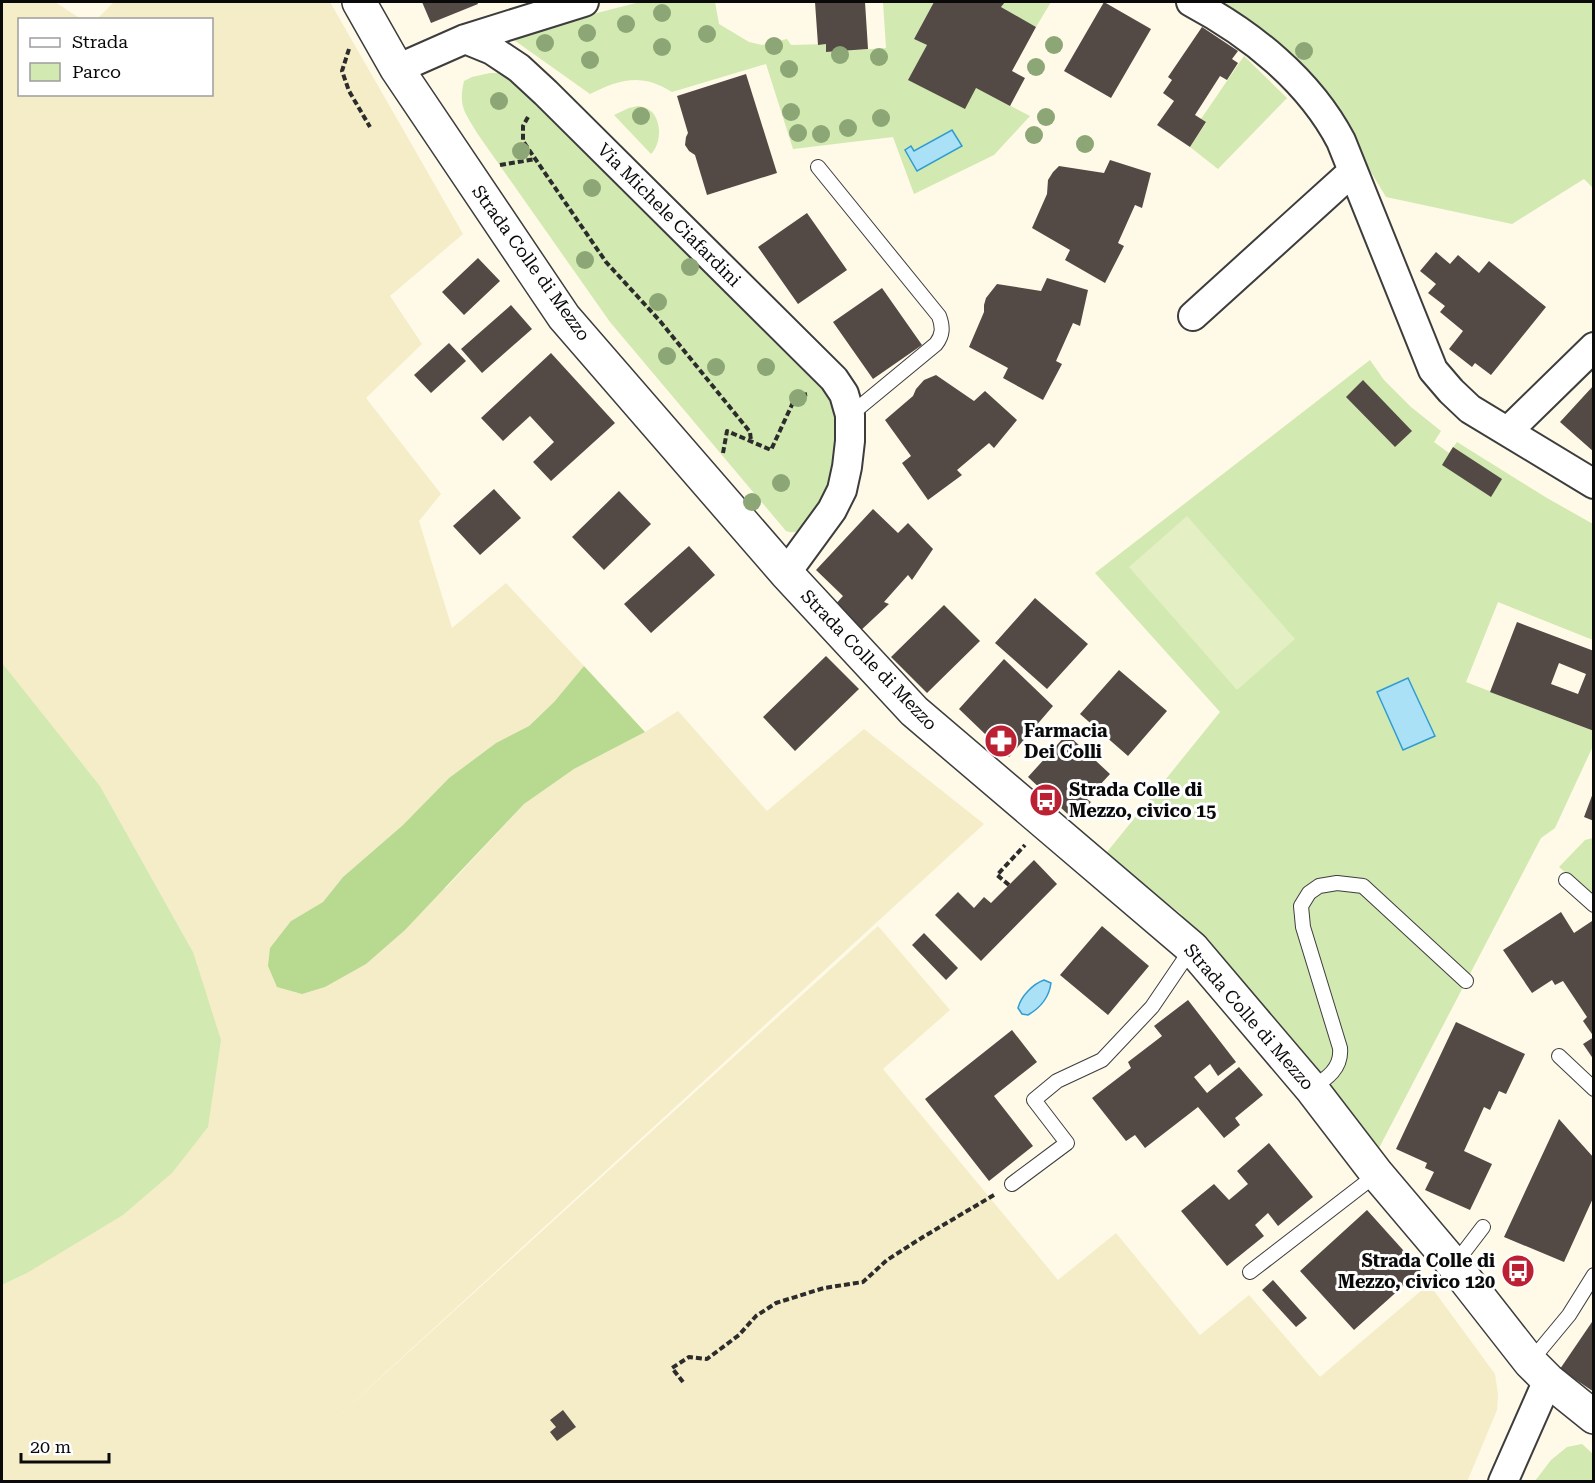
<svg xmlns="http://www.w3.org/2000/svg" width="1595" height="1483" viewBox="0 0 1595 1483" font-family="'Roboto Serif',serif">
  <rect width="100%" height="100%" fill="#fff9e7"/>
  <path fill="#f5edc8" d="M2 2H55L81 19 20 20V94H212V20L97 19 114 2H330L463 234 390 296 422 344 366 398 441 494 419 521 452 628 506 583 584 666 554 702 529 726 496 743 449 778 403 825 343 877 323 902 291 921 446 888 524 804 574 769 645 732 678 711 767 811 864 729 984 824 324 1429 878 926 950 1010 883 1069 1058 1280 1116 1233 1200 1335 1249 1295 1320 1377 1429 1284 1495 1374 1498 1394 1497 1410 1467 1482H2V1285L27 1273 193 952 100 786 2 665Z"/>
  <path fill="#d2e9b1" d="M640 2H715L719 24 749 42 762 45 787 39 791 45 826 44V52L886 48 883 2H934L914 39 927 45 909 80 976 88 1030 116 994 155 914 194 893 137 793 149 766 64 672 92C641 73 621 79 590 94L514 40 526 31Z
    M1005 2H1051L1036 27 1001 7Z
    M1216 2H1593V188L1584 179 1512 224 1386 197 1319 86Z
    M1244 56 1287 98 1218 169 1190 147 1206 123 1201 119Z
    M490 73H500L530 86 836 400C839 441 837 478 815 514 808 525 801 536 786 531L610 322 477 133C465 112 458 107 464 81L472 77Z
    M638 106C643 107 648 108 652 112 662 123 661 144 651 154L614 115 629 108Z
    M1370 360 1384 380 1411 407 1441 431 1434 442 1449 453 1457 442 1547 498 1593 524V640L1498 602 1466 682 1593 731V746L1555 828 1541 838 1379 1148 1325 1080 1180 913 1137 880 1103 857 1220 712 1095 573Z
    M2 663 100 786 193 952 221 1040 208 1127 172 1173 123 1215 27 1273 2 1285Z
    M1593 838V896L1559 867 1585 840Z
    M1582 1444 1593 1454V1481H1535L1551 1460 1567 1447Z"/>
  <path fill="#b7da90" d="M584 666 645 732 574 769 524 804 405 930 366 964 325 987 302 994 277 987 268 966 270 948 291 921 323 902 343 877 403 825 449 778 496 743 529 726 554 702Z"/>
  <path fill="#e4f0c3" d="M1187 516 1295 639 1237 690 1129 567Z"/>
  <path fill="#abe1f7" stroke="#309cd0" stroke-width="1.5" d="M952 130 962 146 917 171 905 150 911 146 914 151Z
    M1408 678 1435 736 1403 750 1377 692Z
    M1044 980 1051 983C1049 998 1040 1008 1028 1015L1022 1014 1018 1008C1021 996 1033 984 1044 980Z"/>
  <path fill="#534a46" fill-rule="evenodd" d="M422 2H477L478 4 431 23Z
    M815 2H865L868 49 826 52V44L818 45Z
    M934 2H954L957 3 958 2H1005L1001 7 1036 27 1012 71 1025 78 1010 106 976 88 965 109 908 80 927 45 914 39Z
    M1104 2 1151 29 1111 98 1064 71Z
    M1202 27 1238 51 1232 59 1238 63 1227 80 1220 76 1195 115 1206 122 1190 147 1157 125 1174 101 1163 93 1172 80 1168 77Z
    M746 74 777 173 707 195 695 155 689 151 685 145 686 137 688 133 677 96Z
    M1110 160 1151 173 1142 208 1135 205 1118 243 1124 246 1105 283 1065 260 1070 250 1032 228 1047 194 1048 180 1053 172 1059 166 1104 173Z
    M807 213 847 270 798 304 758 247Z
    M1436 252 1450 264 1458 255 1479 273 1489 261 1546 307 1491 375 1475 363 1472 367 1449 349 1463 331 1440 312 1445 306 1428 293 1436 284 1420 271Z
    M478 258 500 281 464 315 442 292Z
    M1047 278 1088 290 1080 326 1073 323 1056 361 1062 364 1043 400 1003 378 1008 368 969 347 984 312V305L986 298 997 284 1041 291Z
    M882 288 922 345 873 379 833 322Z
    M511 305 532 329 482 373 461 349Z
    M449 343 466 361 431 393 414 375Z
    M551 353 615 423 551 481 533 462 554 442 530 416 503 441 481 418Z
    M936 375 974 401 985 391 1017 420 994 448 989 443 957 470 962 475 928 500 902 463 911 456 885 420 913 396 916 389 924 380Z
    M1363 380 1412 431 1395 447 1346 397Z
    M1594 385V452L1560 422Z
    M1453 447 1502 479 1491 497 1442 465Z
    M494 489 521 518 480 555 453 526Z
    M619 491 651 524 604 570 572 537Z
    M873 509 898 533 908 523 933 549 912 580 908 575 884 602 889 604 859 632 833 607 843 596 816 570Z
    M689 546 715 575 651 633 624 604Z
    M1035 598 1088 644 1047 689 995 643Z
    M944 605 980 641 927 693 891 657Z
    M1517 622 1594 651V731L1490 692ZM1559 663 1586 674 1578 694 1551 684Z
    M826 656 859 689 795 751 763 717Z
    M1004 659 1053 706 1009 757 959 709Z
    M1119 670 1167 711 1128 756 1080 714Z
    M1067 734 1110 774 1087 799 1091 802 1074 820 1028 777Z
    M1593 793H1594V821L1584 817Z
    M1034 860 1057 884 981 961 935 915 958 892 974 908 984 897 991 903Z
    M1561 912 1574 933 1592 921 1594 923V1037L1583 1021 1587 1017 1563 981 1555 985 1552 980 1532 993 1503 950Z
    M1102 926 1149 966 1108 1015 1060 975Z
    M924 933 958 968 946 980 912 945Z
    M1188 1000 1236 1062 1218 1076 1210 1064 1194 1077 1207 1093 1239 1067 1263 1095 1235 1118 1240 1125 1224 1138 1198 1107 1145 1148 1135 1135 1126 1141 1092 1098 1131 1068 1128 1062 1162 1036 1154 1026Z
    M1456 1022 1525 1054 1506 1094 1499 1091 1490 1110 1484 1107 1464 1151 1492 1164 1470 1210 1425 1190 1434 1172 1425 1168 1427 1163 1396 1149Z
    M1012 1030 1037 1062 994 1096 1033 1146 989 1181 925 1099Z
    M1594 1037V1060L1583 1044Z
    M1559 1119 1594 1158V1196L1564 1262 1504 1237Z
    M1269 1143 1313 1197 1278 1226 1268 1213 1255 1225 1264 1236 1227 1266 1181 1211 1214 1184 1229 1200 1248 1184 1237 1171Z
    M1367 1210 1421 1270 1354 1330 1300 1271Z
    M1273 1280 1307 1318 1296 1327 1262 1290Z
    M1594 1319V1392L1560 1369Z
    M563 1410 576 1427 557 1441 550 1432 556 1427 550 1420Z"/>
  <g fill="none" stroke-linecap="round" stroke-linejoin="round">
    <defs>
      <path id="service" d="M818 167 939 316C943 327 943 335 936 344L850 415
        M1566 880 1594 905
        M1559 1056 1594 1089
        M1311 1088C1327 1079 1342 1068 1340 1048L1303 927 1301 906 1309 893 1319 886 1337 883 1363 886 1466 981
        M1012 1184 1067 1143 1034 1100 1057 1081 1102 1060 1152 1007 1192 948
        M1454 1265 1483 1227
        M1250 1272 1377 1174
        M1530 1362 1569 1315 1594 1275"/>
      <path id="minor" d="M1191 2C1251 34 1309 80 1341 141L1433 370 1451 391 1470 409 1594 484
        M465 39 492 50 519 68 546 93 834 379 844 394 850 415V441L847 467 842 490 832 510 786 573
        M397 69 465 39 584 2
        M1193 316 1353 171
        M1508 431 1594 347
        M1503 1482 1548 1380"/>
      <path id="tertiary" d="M359 2 397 69 564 317 786 573 914 711 1192 948 1311 1088 1377 1174 1454 1265 1530 1362 1548 1380 1594 1417"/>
    </defs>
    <use href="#service" stroke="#3d3d3d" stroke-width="16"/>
    <use href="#minor" stroke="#3d3d3d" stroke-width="32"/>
    <use href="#tertiary" stroke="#3d3d3d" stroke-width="36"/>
    <path stroke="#2c2c2c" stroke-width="4" stroke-dasharray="6 3" stroke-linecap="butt" d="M349 49 342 71 349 91 370 127
      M528 117 523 126V141L606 262 660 321 750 432 751 441
      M500 165 535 159
      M723 453 727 431 771 450 796 396 809 394
      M1009 885 997 875 1025 845
      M683 1382 672 1368 689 1357 707 1359 739 1335 756 1316 776 1303 824 1288 863 1282 887 1260 923 1237 994 1195"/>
    <use href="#service" stroke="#fff" stroke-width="14"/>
    <use href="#minor" stroke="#fff" stroke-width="28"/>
    <use href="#tertiary" stroke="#fff" stroke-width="33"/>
  </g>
  <g fill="#8da676">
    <circle cx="662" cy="13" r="9"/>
    <circle cx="626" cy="24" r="9"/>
    <circle cx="587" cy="33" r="9"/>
    <circle cx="707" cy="34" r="9"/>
    <circle cx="545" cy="43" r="9"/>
    <circle cx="1054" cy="45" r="9"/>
    <circle cx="774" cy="46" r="9"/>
    <circle cx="662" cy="47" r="9"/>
    <circle cx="1304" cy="51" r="9"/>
    <circle cx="840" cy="55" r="9"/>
    <circle cx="879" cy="57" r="9"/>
    <circle cx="590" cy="60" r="9"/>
    <circle cx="1036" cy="67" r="9"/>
    <circle cx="789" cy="69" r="9"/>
    <circle cx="499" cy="101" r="9"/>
    <circle cx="791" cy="112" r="9"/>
    <circle cx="641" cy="116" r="9"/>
    <circle cx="1046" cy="117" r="9"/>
    <circle cx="881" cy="118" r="9"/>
    <circle cx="848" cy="128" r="9"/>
    <circle cx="798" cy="133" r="9"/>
    <circle cx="821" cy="134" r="9"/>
    <circle cx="1034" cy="135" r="9"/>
    <circle cx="1085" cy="144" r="9"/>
    <circle cx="521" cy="151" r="9"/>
    <circle cx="592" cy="188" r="9"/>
    <circle cx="585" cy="260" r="9"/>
    <circle cx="690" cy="267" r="9"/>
    <circle cx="658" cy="302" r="9"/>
    <circle cx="667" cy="356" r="9"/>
    <circle cx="716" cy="367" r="9"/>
    <circle cx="766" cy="367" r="9"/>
    <circle cx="798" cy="398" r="9"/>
    <circle cx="781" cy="483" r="9"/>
    <circle cx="752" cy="502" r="9"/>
  </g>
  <defs>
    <symbol id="pharmacy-disc" viewBox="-11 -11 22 22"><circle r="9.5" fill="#bc2033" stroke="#fff"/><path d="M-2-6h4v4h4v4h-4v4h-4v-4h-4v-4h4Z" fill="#fff"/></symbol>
    <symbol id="bus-disc" viewBox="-11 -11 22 22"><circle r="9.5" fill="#bc2033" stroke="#fff"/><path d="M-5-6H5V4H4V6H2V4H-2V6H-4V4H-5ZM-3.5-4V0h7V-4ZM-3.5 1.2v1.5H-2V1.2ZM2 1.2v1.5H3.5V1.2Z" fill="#fff"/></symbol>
  </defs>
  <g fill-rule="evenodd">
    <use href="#pharmacy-disc" x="982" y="722" width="38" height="38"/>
    <use href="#bus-disc" x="1027" y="781" width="38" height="38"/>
    <use href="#bus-disc" x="1499" y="1252" width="38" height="38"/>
  </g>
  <g text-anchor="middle" stroke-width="6" stroke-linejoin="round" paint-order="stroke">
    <g font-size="18" fill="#0a0a0a" stroke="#fff">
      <text transform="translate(669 215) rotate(45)" y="6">Via Michele Ciafardini</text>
      <text transform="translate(531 263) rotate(54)" y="6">Strada Colle di Mezzo</text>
      <text transform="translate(869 660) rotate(46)" y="6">Strada Colle di Mezzo</text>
      <text transform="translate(1249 1017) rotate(49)" y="6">Strada Colle di Mezzo</text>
    </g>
    <g font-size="18" font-weight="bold" fill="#0a0a0a" stroke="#fff" text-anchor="start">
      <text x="1024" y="737">Farmacia<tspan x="1024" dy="21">Dei Colli</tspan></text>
      <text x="1069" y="796">Strada Colle di<tspan x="1069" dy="21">Mezzo, civico 15</tspan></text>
      <text x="1495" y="1267" text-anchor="end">Strada Colle di<tspan x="1495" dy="21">Mezzo, civico 120</tspan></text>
    </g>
  </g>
  <rect width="1595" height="1483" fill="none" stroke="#0a0a0a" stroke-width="6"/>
  <rect x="18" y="18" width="195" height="78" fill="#ffffff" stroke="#9d9d9d" stroke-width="1.5"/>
  <rect x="30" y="38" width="30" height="9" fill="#ffffff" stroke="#9d9d9d" stroke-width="1.5"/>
  <text x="72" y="48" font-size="18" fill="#0a0a0a">Strada</text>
  <rect x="30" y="63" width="30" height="18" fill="#d2e9b1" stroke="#9d9d9d" stroke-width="1.5"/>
  <text x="72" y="78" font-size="18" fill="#0a0a0a">Parco</text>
  <path d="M21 1453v9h88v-9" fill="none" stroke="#0a0a0a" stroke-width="3"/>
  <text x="30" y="1453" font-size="18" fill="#0a0a0a" stroke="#ffffff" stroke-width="4.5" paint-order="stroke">20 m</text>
</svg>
